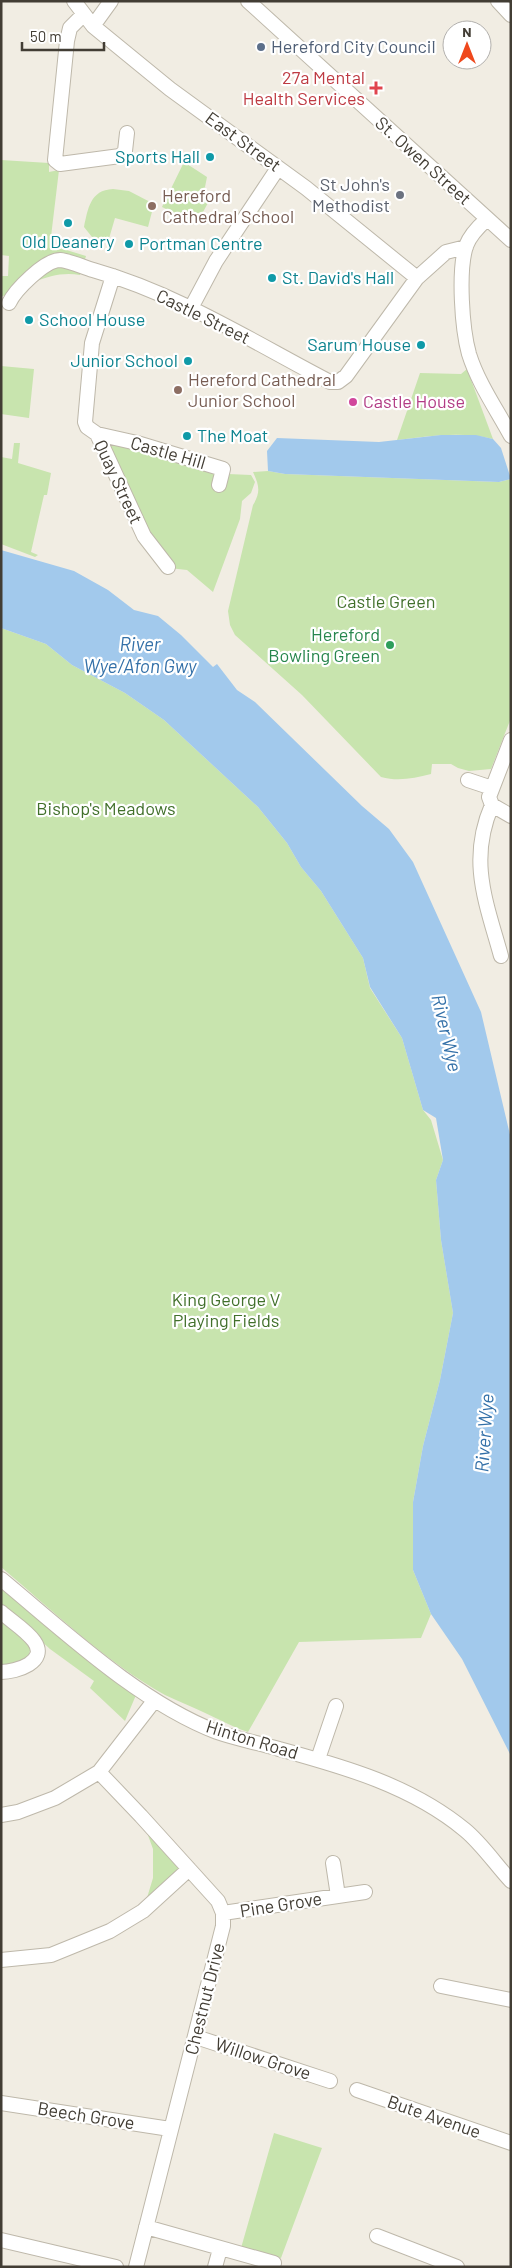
<svg xmlns="http://www.w3.org/2000/svg" width="512" height="2268" viewBox="0 0 512 2268" font-family="Barlow,sans-serif">
  <rect width="100%" height="100%" fill="#f1ede3"/>
  <path fill="#c8e4ae" d="M1 160 49 163V172L59 170 50 245 86 256 80 275C50 270 28 286 1 297V276H8L9 256 1 255Z
    M184 162 207 177 205 187 209 201 203 212 192 215 189 220 162 207Z
    M113 189 129 191 154 204 148 227 115 218 108 242 92 237 84 227C88 209 90 190 113 189Z
    M1 366 34 369 29 418 1 414Z
    M467 369 493 439C462 431 429 436 397 440L420 373 461 374Z
    M14 443H20L18 463 51 473 47 495H44L31 552 38 555 35 557 1 544V457L12 459Z
    M113 443 228 474 251 475 255 482 251 493 242 501 240 519 213 592 187 570 169 568 155 543 109 448Z
    M268 471 285 474 499 482 511 479V718L491 769 469 771 458 768 451 764H432L431 774C414 778 399 782 381 777L302 695 235 635 230 625 228 611 253 505C261 492 259 485 253 472Z
    M1 628 46 644 72 665 125 693 164 720 258 807 287 843 301 867 321 891 363 958 370 988 402 1038 423 1110 431 1120 443 1160 436 1180 441 1240 453 1313 440 1380 423 1446 413 1502V1570L431 1614 421 1638 299 1642 248 1732C232 1727 219 1719 203 1712 191 1706 177 1701 165 1695 107 1663 52 1610 1 1567Z
    M1 1586 136 1695 125 1721 90 1688 94 1681 50 1649 1 1604Z
    M1 1615 31 1646 28 1659 1 1668Z
    M141 1816 189 1869 143 1911 153 1878V1849Z
    M274 2133 322 2148 281 2258 241 2248Z"/>
  <path fill="#a2c9ec" d="M441 435H476L493 439 501 448 511 479 499 482 285 474 268 471 267 451 277 438 379 442Z
    M1 550 74 571 108 590 134 610 158 616 181 635 213 667 217 664 237 690 255 702 362 806 389 829 413 862 481 1012 511 1139V1756L462 1659 431 1614 413 1570V1502L423 1446 440 1380 453 1313 441 1240 436 1180 443 1160 436 1118 423 1110 402 1038 370 987 363 958 321 891 301 867 287 843 258 807 164 720 125 693 72 665 46 644 1 628Z"/>
  <g fill="none" stroke-linecap="round" stroke-linejoin="round">
    <defs>
      <path id="street" d="M74 1 93 26 170 89 306 188 417 278
        M248 1 511 240
        M498 1 511 15
        M83 15 70 28 67 41 55 160 60 164 120 156 125 151 127 133
        M93 26 111 1
        M487 219C478 227 470 235 466 246 458 271 462 329 469 354 478 383 497 410 511 436
        M113 276 92 343 85 422 87 427 97 434 144 536 168 567
        M9 303C15 290 45 260 60 260 70 261 83 267 93 270 178 294 253 342 330 382H338L346 376 417 278 446 252 466 247
        M191 308 216 261 278 168
        M97 434 137 443 223 469 219 485
        M511 740 489 797 492 805 511 816
        M468 780 492 788
        M492 805C468 860 486 902 501 956
        M1 1579C65 1632 139 1702 217 1732 237 1739 259 1743 279 1749 345 1767 412 1786 465 1830 482 1844 496 1865 511 1881
        M1 1612C11 1621 26 1630 34 1641 49 1662 16 1672 1 1672
        M318 1759 336 1706
        M99 1772 141 1816 218 1901 223 1913V1926C195 2040 164 2153 136 2267
        M1 1815 18 1812 55 1798 99 1772 154 1701
        M333 1863 338 1896
        M223 1913 365 1892
        M1 1960 51 1955 110 1931 143 1911 189 1869
        M441 1986 511 2000
        M196 2037 330 2081
        M357 2090 511 2143
        M1 2103 170 2129
        M146 2227 274 2263
        M377 2236 457 2267
        M1 2240 116 2267
        M215 2267 220 2249"/>
    </defs>
    <use href="#street" stroke="#beb8aa" stroke-width="16"/>
    <use href="#street" stroke="#fff" stroke-width="14"/>
  </g>
  <circle fill="#5c6f8a" stroke="#fff" stroke-width="2" cx="261" cy="47" r="5"/>
  <path fill="#e0444e" stroke="#fff" stroke-width="2" d="M373.5 80.5h5v5h5v5h-5v5h-5v-5h-5v-5h5z"/>
  <g fill="#0f9aa8" stroke="#fff" stroke-width="2">
    <circle cx="210" cy="157" r="5"/>
    <circle cx="68" cy="223" r="5"/>
    <circle cx="129" cy="244" r="5"/>
    <circle cx="272" cy="278" r="5"/>
    <circle cx="29" cy="320" r="5"/>
    <circle cx="421" cy="345" r="5"/>
    <circle cx="188" cy="361" r="5"/>
    <circle cx="187" cy="436" r="5"/>
  </g>
  <circle fill="#6b7280" stroke="#fff" stroke-width="2" cx="400" cy="195" r="5"/>
  <g fill="#8d6e63" stroke="#fff" stroke-width="2">
    <circle cx="152" cy="206" r="5"/>
    <circle cx="178" cy="390" r="5"/>
  </g>
  <circle fill="#d1479c" stroke="#fff" stroke-width="2" cx="353" cy="402" r="5"/>
  <circle fill="#2e9e5b" stroke="#fff" stroke-width="2" cx="390" cy="645" r="5"/>
  <g text-anchor="middle" stroke-width="4.5" stroke-linejoin="round" paint-order="stroke">
    <g font-size="18" fill="#4e5e75" stroke="#fff" text-anchor="start">
      <text x="271" y="53">Hereford City Council</text>
    </g>
    <g font-size="18" fill="#be3a42" stroke="#fff" text-anchor="end">
      <text x="365" y="84">27a Mental<tspan x="365" dy="21">Health Services</tspan></text>
    </g>
    <g font-size="18" fill="#423d34" stroke="#fff">
      <text transform="translate(243 142) rotate(36)" y="6">East Street</text>
      <text transform="translate(423 161) rotate(42)" y="6">St. Owen Street</text>
      <text transform="translate(203 317) rotate(26)" y="6">Castle Street</text>
      <text transform="translate(168 453) rotate(16)" y="6">Castle Hill</text>
      <text transform="translate(118 482) rotate(65)" y="6">Quay Street</text>
      <text transform="translate(252 1740) rotate(17)" y="6">Hinton Road</text>
      <text transform="translate(281 1905) rotate(-9)" y="6">Pine Grove</text>
      <text transform="translate(205 1999) rotate(-76)" y="6">Chestnut Drive</text>
      <text transform="translate(263 2059) rotate(18)" y="6">Willow Grove</text>
      <text transform="translate(86 2116) rotate(9)" y="6">Beech Grove</text>
      <text transform="translate(434 2117) rotate(19)" y="6">Bute Avenue</text>
    </g>
    <g font-size="18" fill="#0d838f" stroke="#fff" text-anchor="start">
      <text x="200" y="163" text-anchor="end">Sports Hall</text>
      <text x="68" y="248" text-anchor="middle">Old Deanery</text>
      <text x="139" y="250">Portman Centre</text>
      <text x="282" y="284">St. David's Hall</text>
      <text x="39" y="326">School House</text>
      <text x="411" y="351" text-anchor="end">Sarum House</text>
      <text x="178" y="367" text-anchor="end">Junior School</text>
      <text x="197" y="442">The Moat</text>
    </g>
    <g font-size="18" fill="#5b616d" stroke="#fff" text-anchor="end">
      <text x="390" y="191">St John's<tspan x="390" dy="21">Methodist</tspan></text>
    </g>
    <g font-size="18" fill="#785e54" stroke="#fff" text-anchor="start">
      <text x="162" y="202">Hereford<tspan x="162" dy="21">Cathedral School</tspan></text>
      <text x="188" y="386">Hereford Cathedral<tspan x="188" dy="21">Junior School</tspan></text>
    </g>
    <g font-size="18" fill="#b23c85" stroke="#fff" text-anchor="start">
      <text x="363" y="408">Castle House</text>
    </g>
    <g font-size="18" fill="#41702b" stroke="#fff">
      <text x="386" y="608">Castle Green</text>
      <text x="106" y="815">Bishop's Meadows</text>
      <text x="226" y="1306">King George V<tspan x="226" dy="21">Playing Fields</tspan></text>
    </g>
    <g font-size="18" fill="#27864d" stroke="#fff" text-anchor="end">
      <text x="380" y="641">Hereford<tspan x="380" dy="21">Bowling Green</tspan></text>
    </g>
    <g font-size="19" font-style="italic" fill="#3370a8" stroke="#fff">
      <text x="140" y="651">River<tspan x="140" dy="22">Wye/Afon Gwy</tspan></text>
      <text transform="translate(447 1033) rotate(77)" y="7">River Wye</text>
      <text transform="translate(484 1433) rotate(-86)" y="7">River Wye</text>
    </g>
  </g>
  <rect width="512" height="2268" fill="none" stroke="#423d34" stroke-width="5"/>
  <g transform="translate(467 45)"><circle r="24" fill="#ffffff" stroke="#b3b1ae"/>
  <path d="M0-4L9 19L0 12L-9 19Z" fill="#ef481c"/>
  <text y="-8" font-size="14" font-weight="bold" text-anchor="middle" fill="#423d34">N</text>
  </g>
  <path d="M22 42v8h82v-8" fill="none" stroke="#423d34" stroke-width="2.5"/>
  <text x="30" y="42" font-size="15" fill="#423d34" stroke="#ffffff" stroke-width="4" paint-order="stroke">50 m</text>
</svg>
